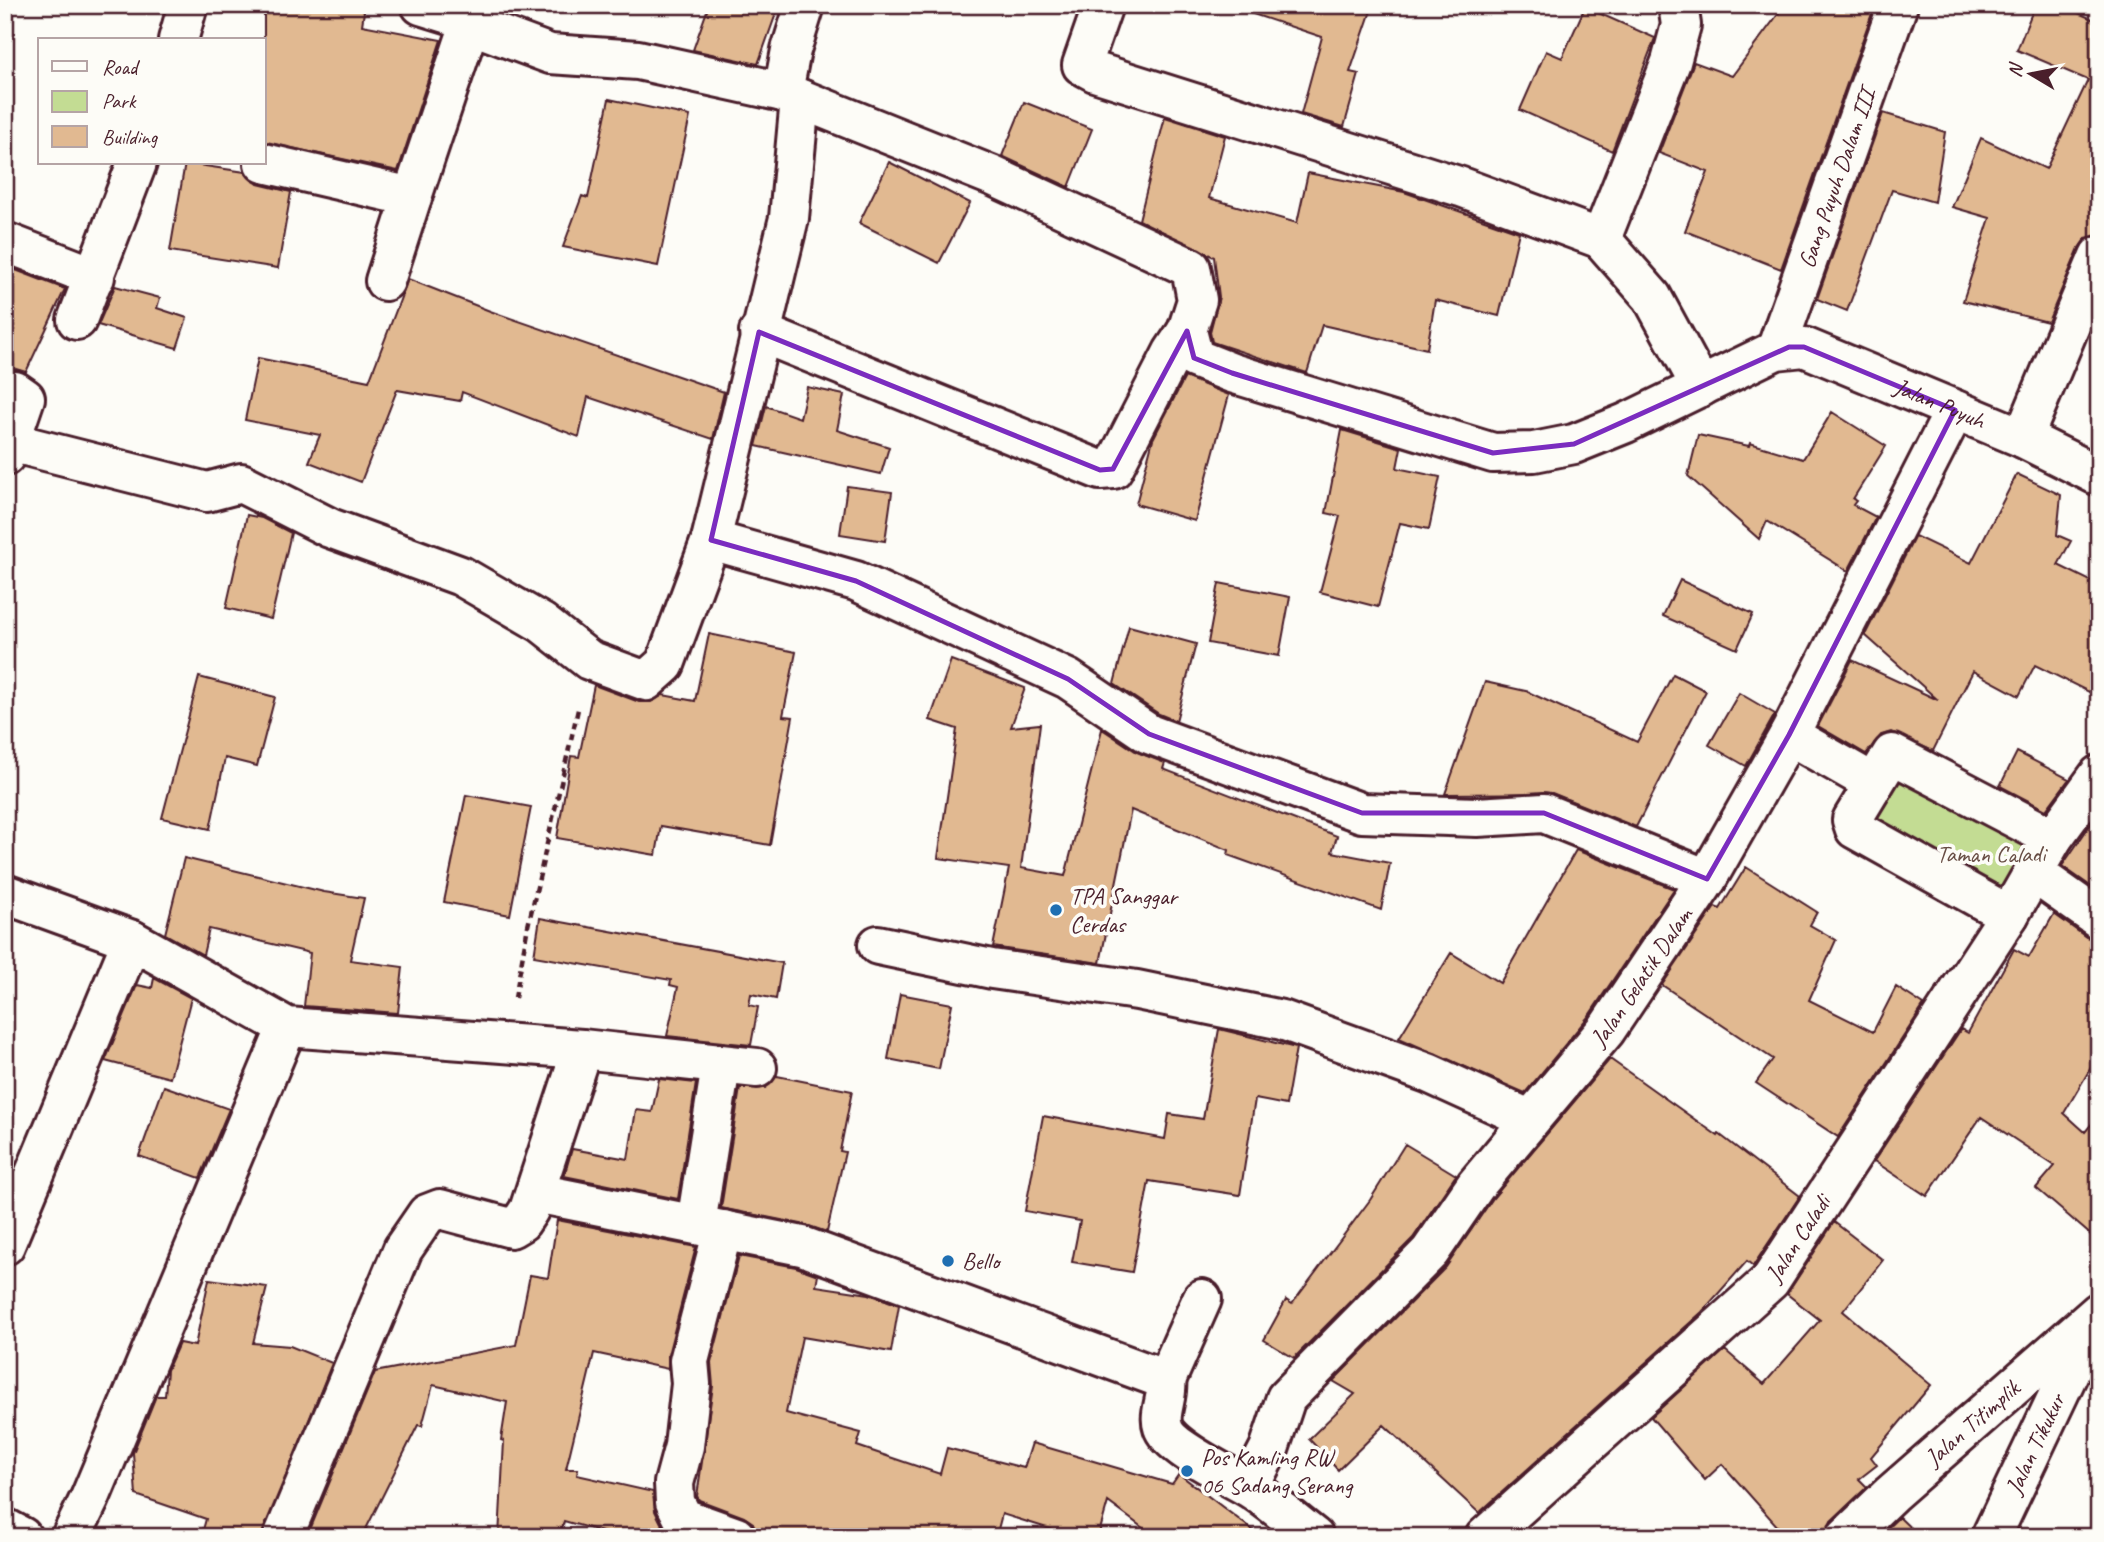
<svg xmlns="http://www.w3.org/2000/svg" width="2104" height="1542" viewBox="0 0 2104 1542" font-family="Caveat,sans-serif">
  <rect width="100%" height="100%" fill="#fdfcf7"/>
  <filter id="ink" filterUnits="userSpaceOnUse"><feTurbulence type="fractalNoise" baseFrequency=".0143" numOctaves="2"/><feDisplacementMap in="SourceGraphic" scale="14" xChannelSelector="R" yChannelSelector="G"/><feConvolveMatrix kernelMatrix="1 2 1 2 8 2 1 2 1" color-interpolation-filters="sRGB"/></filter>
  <g filter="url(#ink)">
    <path fill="#c3dc93" stroke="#867e5f" stroke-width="2" d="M1892 759 2048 839 2005 908 1858 818Z"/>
    <path fill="#e1b991" stroke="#4a1f2b" stroke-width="2" d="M264 5H365L362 25 441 40 398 171 264 142Z
      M709 5H779L758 64 693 50Z
      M1251 5H1373L1350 72 1359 74 1344 127 1301 114 1322 37 1250 13Z
      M1785 5H1875L1781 269 1685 231 1708 172 1659 153 1694 62 1732 76Z
      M2035 5H2060L2099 22V235L2086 238 2079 248 2048 322 1963 301 1990 218 1952 207 1981 138 2046 169 2088 80 2017 50Z
      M1585 7 1655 38 1612 151 1520 110 1546 51 1562 58Z
      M609 99 690 116 658 266 563 247 582 196 588 198Z
      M1024 102 1092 129 1069 187 1002 156Z
      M1883 113 1945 132 1934 202 1892 190 1847 311 1817 299Z
      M1165 117 1225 136 1209 198 1297 223 1308 173 1404 192 1519 232 1499 316 1435 300 1427 349 1322 325 1307 373 1212 342 1210 332 1219 297 1214 257 1139 220Z
      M889 162 970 203 939 263 859 223Z
      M185 163 245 172 258 184 291 192 278 268 170 251Z
      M5 266 65 289 26 372 16 369 5 372Z
      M408 279 490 311 724 392 713 439 588 397 579 437 462 392 460 401 397 390 361 482 309 462 320 435 245 420 258 358 369 381Z
      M115 286 160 298 157 308 187 318 177 348 98 325Z
      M1185 377 1229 395 1195 521 1136 504 1153 439Z
      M807 387 844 395 837 430 889 447 881 474 756 446 766 406 800 418Z
      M1832 412 1886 446 1853 499 1856 501 1853 505 1876 517 1848 571 1767 521 1759 539 1688 476 1698 435 1749 446 1750 443 1803 459Z
      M1342 430 1401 448 1397 468 1440 477 1429 529 1400 523 1378 607 1320 592 1340 516 1326 513Z
      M2017 474 2061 495 2057 535 2071 541 2058 565 2099 585V697L2035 665 2019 696 1973 671 1933 751 1891 732 1881 735 1866 754 1818 726 1852 660 1938 700 1865 635 1915 536 1971 563Z
      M847 486 892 492 885 541 840 534Z
      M247 515 262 518 291 533 271 619 226 608Z
      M1680 580 1753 614 1737 649 1663 616Z
      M1219 583 1290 597 1279 656 1208 643Z
      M1129 626 1196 644 1176 721 1159 714 1114 684Z
      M709 634 796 652 783 716 793 717 770 845 661 826 656 855 557 838 571 756 579 757 594 685 639 702H651L663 695 695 701Z
      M951 660 1025 688 1011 727 1040 724 1021 868 1065 876 1102 729 1137 752 1165 763 1163 769 1337 836 1332 852 1390 863 1381 910 1228 855 1229 850 1131 810 1100 963 993 947 1009 868 938 858 957 729 930 720Z
      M1673 674 1706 691 1636 827 1552 793 1445 794 1485 682 1530 692H1528L1637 742Z
      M199 677 275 697 257 766 225 758 210 829 162 818Z
      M1739 693 1775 714 1746 766 1709 745Z
      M2017 752 2069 779 2046 810 2000 786Z
      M466 795 531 807 510 915 444 902Z
      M2099 812V892L2062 866Z
      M1576 850 1674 889 1588 1017 1525 1093 1399 1038 1451 953 1500 983Z
      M184 858 324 892 364 898 350 960 403 967 398 1013 304 1006 310 953 209 929 203 955 165 934Z
      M1746 867 1817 912 1810 925 1836 940 1809 1000 1873 1032 1896 987 1924 1005 1838 1137 1756 1083 1773 1059 1662 985 1715 907 1720 909Z
      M2054 914 2086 937 2099 941V1054L2064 1113 2085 1132 2099 1115V1242L2036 1188 2055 1166 1981 1117 1927 1196 1874 1161 1961 1029 1968 1033 2014 949 2029 957Z
      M540 918 782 963 776 999 751 994 749 1005 758 1007 751 1045 667 1036 678 987 670 985 671 980 534 956Z
      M154 978 191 998 170 1078 105 1061 137 985 152 988Z
      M900 994 952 1004 939 1069 888 1059Z
      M1219 1029 1296 1048 1286 1105 1255 1099 1240 1195 1149 1181 1132 1272 1072 1262 1080 1221 1025 1211 1043 1116 1165 1139 1169 1114 1203 1119Z
      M1610 1059 1718 1136 1719 1134 1800 1196 1753 1266 1747 1261 1702 1312 1479 1513 1384 1425 1338 1470 1309 1439 1355 1394 1333 1381 1446 1267 1493 1198Z
      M777 1076 852 1091 840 1151 845 1152 827 1232 806 1225 721 1208 740 1088H765Z
      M659 1079 696 1083 678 1199 564 1176 572 1149 628 1159 636 1110 652 1112Z
      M164 1086 229 1109 200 1178 139 1156Z
      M1405 1144 1456 1175 1413 1238 1294 1358 1264 1340 1286 1300 1292 1304 1370 1200Z
      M557 1220 696 1247 668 1355V1369L594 1353 566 1469H578L577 1475 653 1492 655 1511 662 1525 660 1537H620L564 1521 560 1537H499L504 1441 501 1440 507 1402 433 1385 422 1426 418 1425 362 1537H307L375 1372 516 1345 530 1275 548 1278Z
      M1834 1222 1883 1260 1843 1311 1931 1385 1871 1457 1877 1465 1859 1479 1867 1487 1831 1521 1825 1537H1787L1722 1464 1705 1480 1651 1417 1725 1350 1764 1384 1820 1320 1787 1294Z
      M739 1256 796 1267 818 1275 816 1286 869 1294 899 1305 891 1352 802 1337 786 1413 861 1433 857 1446 940 1474 947 1448 1024 1468 1032 1443 1172 1484 1179 1474 1262 1537H1155L1108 1502 1098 1537H1076L1002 1514 996 1537H768L757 1533 753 1523 744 1517 699 1500 697 1496 713 1386 711 1363Z
      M209 1279 267 1287 253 1343 290 1346 332 1363 262 1537H201L206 1519 136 1495 133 1453 156 1396H165L167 1370 179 1343 195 1346Z
      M1899 1517 1920 1537H1878Z"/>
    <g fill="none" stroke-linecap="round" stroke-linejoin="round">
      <defs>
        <g id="minor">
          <path id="s1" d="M805 5 791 50 783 92 993 176 1191 268 1197 300 1187 331 1194 358 1232 373 1493 453 1534 452 1574 444 1626 423 1776 350 1804 347 2023 438 2099 476"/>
          <path d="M1103 5 1082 65 1095 72 1461 187 1601 239"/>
          <path d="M1678 5 1681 25 1671 62 1601 239 1652 297 1701 387"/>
          <path d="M470 24 550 54 638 60 783 92"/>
          <path d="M178 40 188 5"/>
          <path d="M264 163 412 197 470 24 463 18 421 5"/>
          <path d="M5 242 95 277"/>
          <path d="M385 281 412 197"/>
          <path d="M77 320 137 163"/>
          <path d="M759 332 1100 470 1113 469 1173 352 1187 331"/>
          <path id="s2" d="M1776 350 1898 5"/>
          <path d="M2023 438 2099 256"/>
          <path d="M10 442 25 398 15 391"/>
          <path d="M5 456 10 442 207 492 241 483 330 528 461 576 542 623 589 660 646 681 665 664 711 540 789 218 800 99"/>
          <path d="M711 540 856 581 1068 679 1149 734 1362 813 1477 817 1544 813 1707 879"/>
          <path d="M1789 735 1873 783"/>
          <path d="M2034 873 2099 919"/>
          <path d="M5 894 132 940 287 1027 582 1049 757 1068"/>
          <path d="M2009 915 1855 829 1852 820 1892 754 2053 838"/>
          <path d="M878 945 992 969 1137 990 1282 1020 1428 1073 1529 1119"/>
          <path d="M536 1193 802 1246 1166 1380C1169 1395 1158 1413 1163 1427 1168 1447 1232 1477 1250 1488 1272 1502 1293 1521 1314 1537"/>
          <path d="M696 1224 721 1066"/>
          <path d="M723 1230 689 1361 691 1384 684 1446 674 1483 675 1502 683 1518 736 1537"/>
          <path d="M5 1245 132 940"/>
          <path d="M1166 1380 1202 1299"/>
          <path id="s3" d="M1249 1487 1269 1449 1286 1398 1430 1252 1476 1185 1606 1030 1707 879 1789 735 1955 410"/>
          <path d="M5 1528 22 1537"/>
          <path d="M71 1537 90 1498 287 1027"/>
          <path d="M283 1537 403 1249 427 1214 440 1209 511 1228 521 1222 529 1210 582 1049"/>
          <path id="s4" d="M1485 1537 1770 1281 2009 915 2053 838 2099 775"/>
          <path id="s5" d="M1846 1537 1891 1494 2099 1312"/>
          <path id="s6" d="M1991 1537 2090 1328"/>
        </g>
      </defs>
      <use href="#minor" stroke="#4a1f2b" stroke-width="44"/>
      <path stroke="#4a1f2b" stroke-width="4.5" stroke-dasharray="7 5" stroke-linecap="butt" d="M515 998 528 926 579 705"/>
      <use href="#minor" stroke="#fdfcf7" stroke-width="38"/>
    </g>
  </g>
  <path fill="none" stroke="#7b2cbf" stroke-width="5" stroke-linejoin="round" d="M1187 331 1194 358 1232 373 1493 453 1574 444 1789 347H1804L1955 410 1789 735 1707 879 1544 813H1362L1149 734 1068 679 856 581 711 540 759 332 1100 470 1113 469Z"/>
  <g fill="#1f6fb2" stroke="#fdfcf7" stroke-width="2.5">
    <circle cx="1056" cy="910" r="7"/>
    <circle cx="948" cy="1261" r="7"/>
    <circle cx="1187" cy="1471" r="7"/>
  </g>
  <g text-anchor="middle" stroke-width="7" stroke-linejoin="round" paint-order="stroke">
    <g font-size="24" fill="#4a1f2b" stroke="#fdfcf7">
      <text dy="8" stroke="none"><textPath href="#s2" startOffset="182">Gang Puyuh Dalam III</textPath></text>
      <text dy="8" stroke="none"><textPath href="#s1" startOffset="1421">Jalan Puyuh</textPath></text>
      <text dy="8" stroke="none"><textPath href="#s3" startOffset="649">Jalan Gelatik Dalam</textPath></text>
      <text dy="8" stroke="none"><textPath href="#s4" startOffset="434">Jalan Caladi</textPath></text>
      <text dy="8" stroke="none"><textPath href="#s5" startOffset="170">Jalan Titimplik</textPath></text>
      <text dy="8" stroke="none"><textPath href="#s6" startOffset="103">Jalan Tikukur</textPath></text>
    </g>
    <g font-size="24" fill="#684e45" stroke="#fdfcf7">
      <text x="1991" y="862">Taman Caladi</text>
    </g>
    <g font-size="24" fill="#4a1f2b" stroke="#fdfcf7" text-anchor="start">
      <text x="1070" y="904">TPA Sanggar<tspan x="1070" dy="28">Cerdas</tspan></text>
      <text x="962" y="1269">Bello</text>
      <text x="1201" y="1465">Pos Kamling RW<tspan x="1201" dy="28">06 Sadang Serang</tspan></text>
    </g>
  </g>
  <rect width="2104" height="1542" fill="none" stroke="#fdfcf7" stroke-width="28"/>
  <rect x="14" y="14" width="2076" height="1514" fill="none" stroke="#4a1f2b" stroke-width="2.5" filter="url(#ink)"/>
  <rect x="38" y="38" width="228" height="126" fill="#fdfcf7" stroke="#b5a4a5" stroke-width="2"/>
  <rect x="52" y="61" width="35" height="10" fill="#fdfcf7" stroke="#b5a4a5" stroke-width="2"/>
  <text x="102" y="74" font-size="21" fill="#4a1f2b">Road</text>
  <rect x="52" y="91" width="35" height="21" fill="#c3dc93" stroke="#b5a4a5" stroke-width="2"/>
  <text x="102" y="108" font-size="21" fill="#4a1f2b">Park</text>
  <rect x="52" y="126" width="35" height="21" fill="#e1b991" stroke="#b5a4a5" stroke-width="2"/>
  <text x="102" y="144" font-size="21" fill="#4a1f2b">Building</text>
  <g transform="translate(2031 74) rotate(280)" stroke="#fdfcf7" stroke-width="5" paint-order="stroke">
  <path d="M0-5L12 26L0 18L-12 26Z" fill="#4a1f2b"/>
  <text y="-10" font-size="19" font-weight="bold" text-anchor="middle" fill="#4a1f2b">N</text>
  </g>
</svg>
